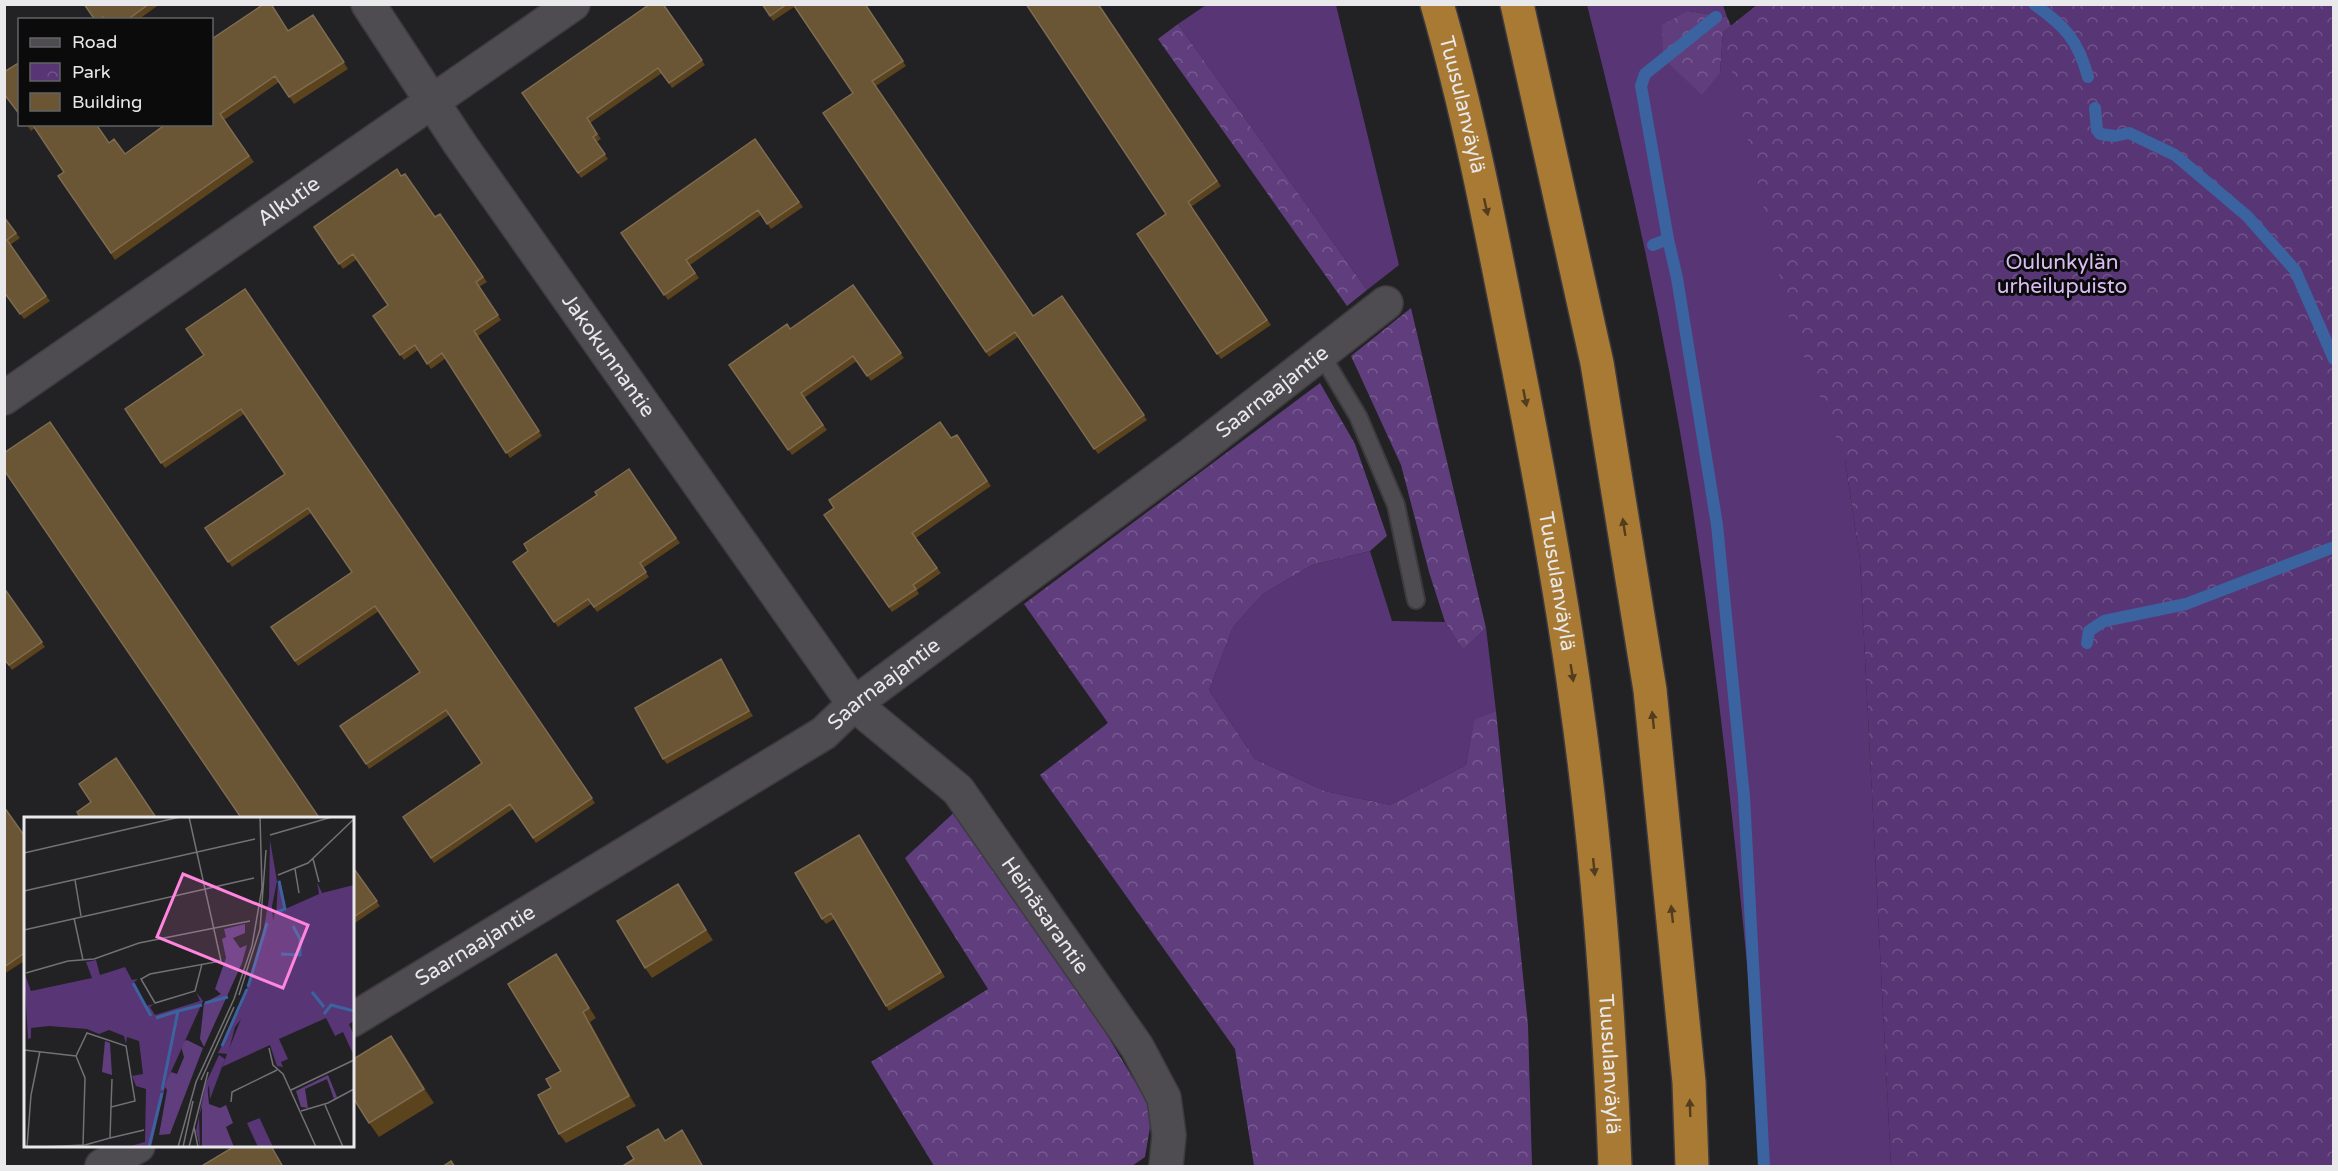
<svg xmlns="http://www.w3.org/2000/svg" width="2338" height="1171" viewBox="0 0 2338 1171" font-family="'Varela Round',sans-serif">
  <defs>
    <pattern id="forest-crowns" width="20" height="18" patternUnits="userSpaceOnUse" patternTransform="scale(1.5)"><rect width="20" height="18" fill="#603e7e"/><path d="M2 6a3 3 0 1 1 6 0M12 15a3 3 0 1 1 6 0" fill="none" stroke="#775a90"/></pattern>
    <pattern id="park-crowns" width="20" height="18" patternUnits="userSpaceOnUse" patternTransform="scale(1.5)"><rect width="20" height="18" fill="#583675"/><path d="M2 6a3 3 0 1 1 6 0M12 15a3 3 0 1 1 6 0" fill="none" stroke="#705389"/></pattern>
  </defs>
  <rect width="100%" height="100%" fill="#222124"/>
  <path fill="#583675" d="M1206 5H1336L1399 265 1367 290 1178 24Z
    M1587 5H1723L1727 17 1688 11 1720 73 1723 32 1849 365 1845 460 1860 560 1891 1166H1766C1745 941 1725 715 1690 491 1664 328 1628 164 1587 5Z
    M1370 551 1392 621 1445 622 1463 650 1486 628 1496 711 1474 721 1466 765 1390 805 1325 791 1255 759 1209 690 1233 627 1263 594 1312 565Z"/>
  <path fill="url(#forest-crowns)" d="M1688 11 1727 17 1731 26 1723 32 1720 73 1702 95 1663 58 1662 25Z
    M1178 24 1367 290 1347 306 1158 39Z
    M1411 308 1486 628 1463 650 1445 622 1429 572 1401 465 1351 356Z
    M1320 383 1355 444 1387 536 1370 551 1312 565 1263 594 1233 627 1209 690 1255 759 1325 791 1390 805 1466 765 1474 720 1496 711 1528 1025 1532 1166H1254L1235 1049 1040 775 1108 723 1024 604Z
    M961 806 988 836 1146 1100 1151 1121 1145 1157 1132 1166H934L871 1062 988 989 905 858Z"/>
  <path fill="url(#park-crowns)" d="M1758 4 2333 5V1166H1891L1860 560 1845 460 1790 322 1723 32Z"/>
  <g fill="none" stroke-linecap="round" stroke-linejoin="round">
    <path stroke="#3b63a0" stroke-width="12" d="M2034 4C2065 26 2078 40 2088 77
      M2095 108 2097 130 2100 134 2115 136 2129 133 2175 155 2247 216 2295 270 2334 359
      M1668 239 1677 278 1717 525 1744 797 1764 1166
      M1653 245 1668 239 1641 86 1645 74 1716 17
      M2087 643 2089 631 2104 621 2186 604 2334 547"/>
    <defs>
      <path id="lane" d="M1321 354 1358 416 1396 505 1416 600"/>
      <g id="street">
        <path id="s1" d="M368 4 460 144 854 704 958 790 1137 1047 1164 1098 1169 1135 1166 1166"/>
        <path id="s2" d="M4 398 573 4"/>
        <path id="s3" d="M352 1020 824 733 854 704 1192 454 1386 303"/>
        <path d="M102 1166 138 1146"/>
      </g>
      <g id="highway">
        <path id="s4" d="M1437 4C1470 118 1492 235 1515 351 1538 467 1560 584 1576 701 1598 854 1609 1011 1615 1166"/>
        <path d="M1517 4 1597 363 1650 690 1689 1082 1692 1166"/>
      </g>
    </defs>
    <use href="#lane" stroke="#3d3b3e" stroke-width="20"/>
    <use href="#street" stroke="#3d3b3e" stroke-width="36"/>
    <use href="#highway" stroke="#3d3b3e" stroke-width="36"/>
    <use href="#lane" stroke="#4e4c50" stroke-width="16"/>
    <use href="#street" stroke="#4e4c50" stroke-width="33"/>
    <use href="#highway" stroke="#a87a34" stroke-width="33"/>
  </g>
  <path fill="#5b431e" d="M84 4H160L138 20H95Z
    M663 4 705 65 672 88 662 73 590 123 601 139 596 142 608 159 581 178 522 93Z
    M762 4H865L906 66 876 86 1033 316 1062 296 1147 420 1098 454 1018 337 989 357 823 113 853 93 794 7 773 21Z
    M1099 4 1221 186 1191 207 1271 325 1221 359 1137 234 1166 214Z
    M313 15 348 69 294 104 279 82 224 120 254 162 115 260 58 176 64 172 35 128 31 131 26 124H96L109 143 125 154 166 124 288 31Z
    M755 139 803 207 771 229 761 215 690 265 699 278 668 300 621 233Z
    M401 176 435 217 440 214 487 282 479 287 501 320 478 336 542 436 510 458 446 358 431 369 418 350 404 360 373 316 388 305 357 259 343 269 314 227Z
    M4 217 20 238 10 245 50 301 24 319 4 292Z
    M853 285 904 358 871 381 857 361 804 398 827 430 792 455 729 365 790 329Z
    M245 289 595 803 536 843 513 809 434 863 403 817 482 763 449 715 369 769 366 764 420 672 379 611 298 666 271 627 352 572 311 513 232 567 205 528 285 474 244 414 165 468 125 409 204 355Z
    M957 435 991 486 916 538 941 573 917 590 919 594 892 612 824 515 834 508Z
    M629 469 680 543 643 568 649 577 597 612 591 604 558 627 513 562 528 551Z
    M4 588 45 647 12 670 4 659Z
    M721 659 753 716 667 764 663 759Z
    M4 807 26 838V960L4 974Z
    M859 835 945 977 889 1011 834 919 826 924 822 919Z
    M352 866 380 906 352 925Z
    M678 884 713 940 652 978 645 968Z
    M556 954 596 1018 590 1022 636 1106 566 1143 559 1134 551 1088 561 1071Z
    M401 1050 434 1103 379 1137 369 1123Z"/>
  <path fill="#3e2e17" d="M721 659 724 664 753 716 749 711Z
    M678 884 684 893 713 940 706 930Z
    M556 954 563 964 596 1018 589 1008Z
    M583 1012 590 1022 636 1106 629 1096Z
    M391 1036 401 1050 434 1103 424 1089Z
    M682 1130 689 1140 704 1167H703Z"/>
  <path fill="#6a5534" stroke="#7e6c51" stroke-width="1.5" d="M84 4H149L127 20H104L103 17 100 20H95Z
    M264 4H271L288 31 313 15 344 62 289 97 275 76 220 114 249 156 111 253 58 176 64 172 32 124H96L109 143 114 139 125 154 166 124H212V39Z
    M650 4H663L702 60 669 83 658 68 587 118 597 134 593 137 605 154 578 173 522 93Z
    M762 4H787L770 16Z
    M793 4H865L903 61 872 81 1033 316 1062 296 1144 415 1094 449 1015 332 986 352 823 113 853 93Z
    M1026 4H1098L1217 181 1188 202 1267 320 1217 354 1137 234 1166 214Z
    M20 62V115L4 94V72Z
    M755 139 799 202 767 224 758 210 686 260 695 273 664 295 621 233Z
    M397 169 401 176 405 174 435 217 440 214 483 277 476 282 498 315 474 331 539 431 506 453 442 353 427 364 415 345 400 355 373 316 388 305 353 254 339 264 314 227Z
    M4 217 16 233 7 240 46 296 20 314 4 292Z
    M853 285 901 353 867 376 853 356 801 393 823 425 788 450 729 365 787 324 790 329Z
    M245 289 592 798 533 838 510 804 431 858 403 817 482 763 446 710 366 764 340 726 420 672 375 606 295 661 271 627 352 572 308 508 228 562 205 528 285 474 241 409 161 463 125 409 204 355 186 329Z
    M50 422 320 819H242L4 470V453Z
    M940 422 951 438 957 435 987 481 912 533 937 568 913 585 916 589 889 607 824 515 834 508 829 500Z
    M629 469 676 538 640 563 646 572 594 607 588 599 554 622 513 562 528 551 524 544 597 495 595 492Z
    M4 588 42 642 9 665 4 659Z
    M721 659 749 711 663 759 635 708Z
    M116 758 157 819H81L77 812 91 802 79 784Z
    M4 807 26 838V958L23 954 4 967Z
    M859 835 941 972 886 1006 831 913 822 919 795 873Z
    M352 866 377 901 352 918Z
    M678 884 706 930 645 968 617 921Z
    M556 954 589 1008 583 1012 629 1096 559 1134 538 1095 551 1088 546 1079 561 1071 508 984Z
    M391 1036 424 1089 369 1123 352 1096V1060Z
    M658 1129 665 1141 682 1130 703 1167H621L634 1159 627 1147Z
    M235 1146H271L283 1167H200Z
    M451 1161 455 1167H442Z"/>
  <defs><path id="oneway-solid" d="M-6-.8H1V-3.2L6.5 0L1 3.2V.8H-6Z" transform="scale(1.5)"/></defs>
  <g fill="#523d1e">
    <use href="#oneway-solid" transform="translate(1486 207) rotate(77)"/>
    <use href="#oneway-solid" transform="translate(1525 398) rotate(79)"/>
    <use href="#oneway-solid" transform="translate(1624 527) rotate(-99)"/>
    <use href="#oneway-solid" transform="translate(1572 673) rotate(81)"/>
    <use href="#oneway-solid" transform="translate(1653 720) rotate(-96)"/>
    <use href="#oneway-solid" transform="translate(1594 867) rotate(84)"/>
    <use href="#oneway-solid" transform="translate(1672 914) rotate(-96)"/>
    <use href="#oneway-solid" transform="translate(1690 1108) rotate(-92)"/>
  </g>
  <g text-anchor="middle" stroke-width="6" stroke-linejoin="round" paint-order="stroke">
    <g font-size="21" fill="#e9e8ea" stroke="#0b0b0c">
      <text dy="7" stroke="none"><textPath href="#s4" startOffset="104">Tuusulanväylä</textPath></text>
      <text dy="7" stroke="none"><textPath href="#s2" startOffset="346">Alkutie</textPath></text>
      <text dy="7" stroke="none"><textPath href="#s1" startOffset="426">Jakokunnantie</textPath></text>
      <text dy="7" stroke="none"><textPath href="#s3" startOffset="1116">Saarnaajantie</textPath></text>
      <text dy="7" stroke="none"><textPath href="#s4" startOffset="590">Tuusulanväylä</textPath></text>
      <text dy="7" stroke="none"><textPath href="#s3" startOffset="630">Saarnaajantie</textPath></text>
      <text dy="7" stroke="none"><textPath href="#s1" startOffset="1140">Heinäsarantie</textPath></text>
      <text dy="7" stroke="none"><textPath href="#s3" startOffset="144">Saarnaajantie</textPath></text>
      <text dy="7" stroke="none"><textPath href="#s4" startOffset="1076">Tuusulanväylä</textPath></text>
    </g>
    <g font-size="21" fill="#d9bcf4" stroke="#0b0b0c">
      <text x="2062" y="269">Oulunkylän<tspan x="2062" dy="24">urheilupuisto</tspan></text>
    </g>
  </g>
  <g transform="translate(24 817)">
    <rect width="330" height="330" fill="#222124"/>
    <path d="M246 23 253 64 248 89 250 117 223 194 211 210 204 237 194 236 216 192 237 128 245 81ZM256 63 262 93 252 101 254 64ZM195 238 201 242 186 282 185 268 175 299 176 330 172 314 181 268Z" fill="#583675"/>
    <path d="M221 107V116L209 121 216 131 223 128 218 146 180 230 176 222 180 186 197 177 191 172 202 141 198 122 202 120 200 112ZM163 223 179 231 146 317 135 318 143 273 139 267 147 255 153 257 160 240 156 226ZM81 224 86 226 88 258 78 255ZM304 258 313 280 310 282 303 262 281 272 284 291 277 290 272 274ZM183 267 185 287 196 291 202 288 209 306 202 310 210 330 178 329V288Z" fill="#603e7e"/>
    <path d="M293 65 298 76 330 68V204L325 207 330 218V239L319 215 311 219 302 201 255 222 264 242 257 245 259 250 253 249 246 228 198 250 246 128 250 97 295 77ZM72 143 76 158 101 150 108 163 114 162 109 166 122 189 130 187 126 190 131 198 176 184 172 175 179 184 142 266 127 330H103L121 325 122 272 112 269 108 259 119 257 115 224 103 220 102 227 100 219 85 213 75 217 63 212 25 209 7 211V221L4 222 0 155 7 174 68 161 62 145ZM236 301V302L249 330H234L223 306Z" fill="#583675"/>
    <path fill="none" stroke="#3b63a0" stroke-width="3" d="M253 95 261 92 255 64M257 137 276 138V122L269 109M109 166 127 199M224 170 243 106M288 175 300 190M181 186 204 180M300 197 307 188 330 194M132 201 154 194M198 229 223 172M138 273 154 194 178 188M125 330 138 276"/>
    <path fill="none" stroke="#727173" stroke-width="1.5" d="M165 0 197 144 126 157 117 162 131 186 171 174 178 147M246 18 308 0M0 36 156 0M289 42 295 65M271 52 275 76M254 58 284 46 330 2M51 63 57 99M0 74 231 22M50 101 59 143M0 113 230 61M2 156 44 144 70 142 115 126 226 104M215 178 236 112 242 33M245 231 249 248 259 257 292 330M0 233 52 239M52 239 61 261 59 328M177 263 210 190M267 273 330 243M207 285 208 275 253 253M301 288 319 330M87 290 88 262M277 294 304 286 330 272M170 310 174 330M86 321 120 313M3 330 7 278 16 234M16 330 61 328 86 321 87 290 111 284 102 229 63 216 52 239M154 330 172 265 210 182 228 129 238 71 236 0M159 330 169 284M165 330 184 255"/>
    <path fill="#ff85df" fill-opacity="0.15" stroke="#ff85df" stroke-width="3" d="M159 57 284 108 259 171 133 120Z"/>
    <rect width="330" height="330" fill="none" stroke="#e9e8ea" stroke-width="3"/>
  </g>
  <rect width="2338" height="1171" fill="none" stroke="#e9e8ea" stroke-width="12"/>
  <rect x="18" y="18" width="195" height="108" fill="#0b0b0c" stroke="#646365" stroke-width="1.5"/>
  <rect x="30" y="38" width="30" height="9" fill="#4e4c50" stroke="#646365" stroke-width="1.5"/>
  <text x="72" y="48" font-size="18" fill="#e9e8ea">Road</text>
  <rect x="30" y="63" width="30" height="18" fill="url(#park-crowns)" stroke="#646365" stroke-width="1.5"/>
  <text x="72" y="78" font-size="18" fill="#e9e8ea">Park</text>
  <rect x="30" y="93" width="30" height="18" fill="#6a5534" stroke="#646365" stroke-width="1.5"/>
  <text x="72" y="108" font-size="18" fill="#e9e8ea">Building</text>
</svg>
